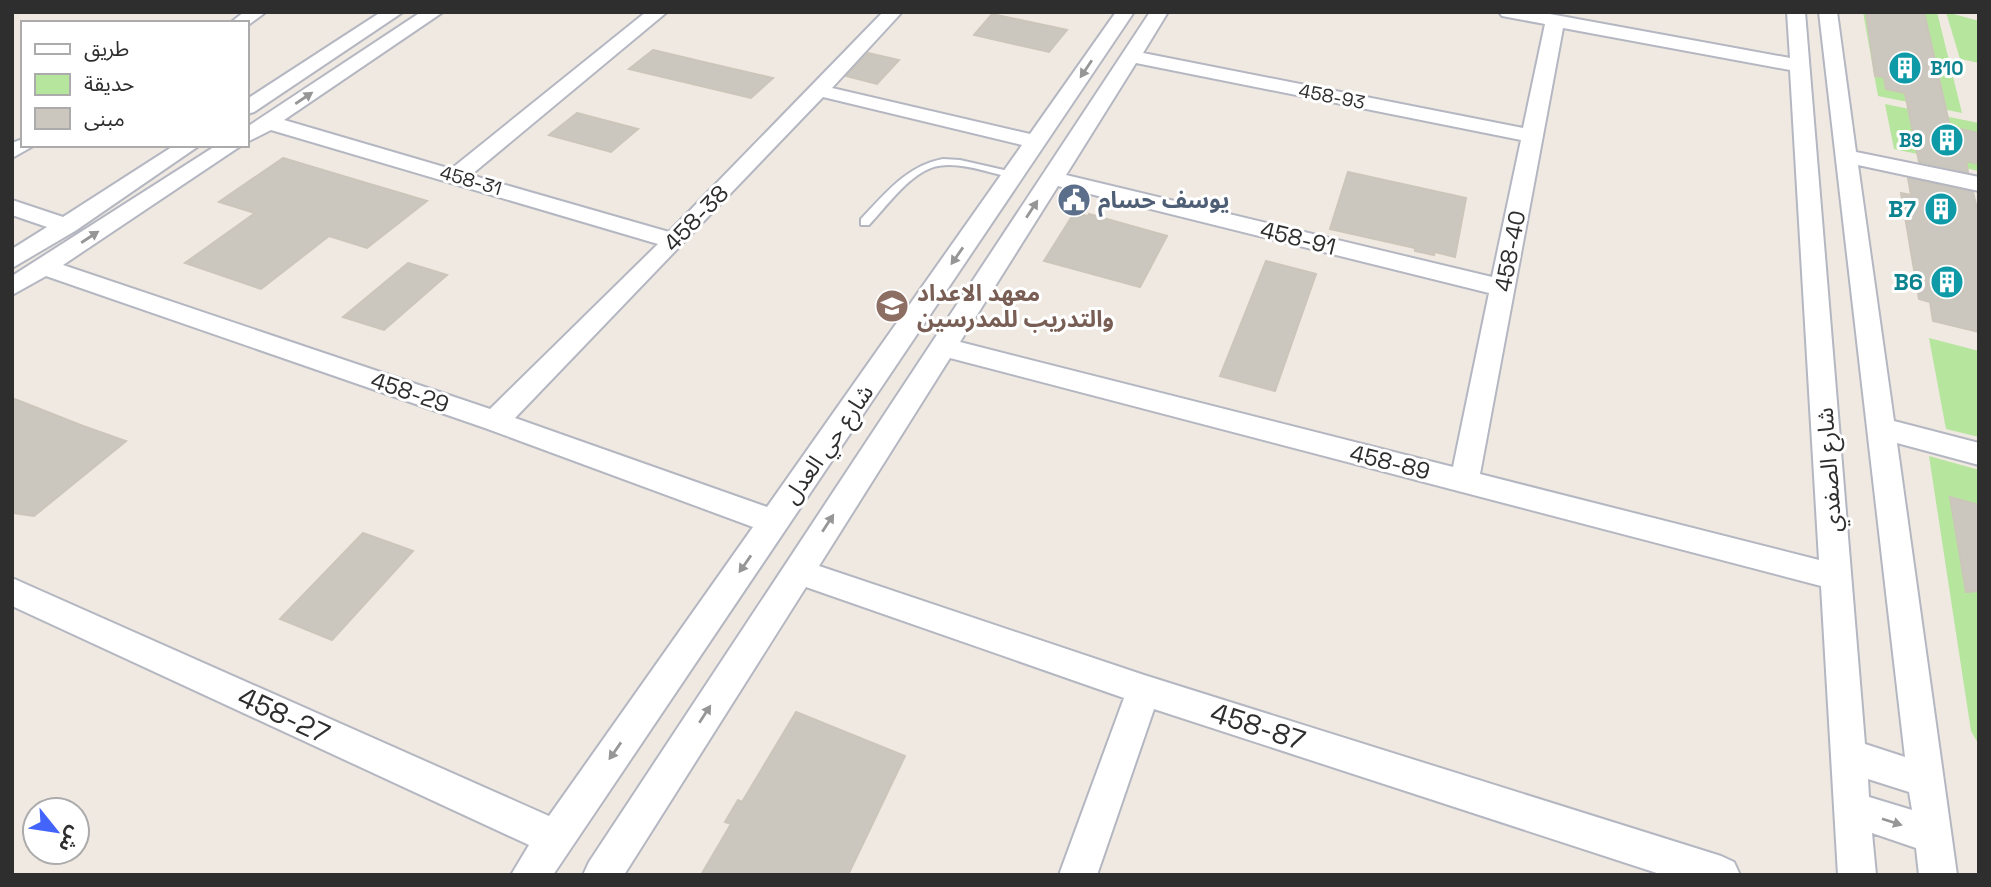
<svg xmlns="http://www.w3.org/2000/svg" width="1991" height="887" viewBox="0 0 1991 887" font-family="'Space Grotesk','Noto Sans Arabic',sans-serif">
  <rect width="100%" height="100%" fill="#efe9e1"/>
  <path fill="#b6e59e" d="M1863 12H1937L1962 113 1878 96Z
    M1946 12 1979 21V63L1960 59Z
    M1885 104 1979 123V171L1951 165 1950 161 1894 149Z
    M1929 338 1979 351V437L1946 429Z
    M1929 456 1979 470V745L1971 731Z"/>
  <path fill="#cbc7bf" stroke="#cbc5ba" stroke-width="2" d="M1866 12H1924L1950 127 1979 133V164L1966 161 1968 172 1919 162 1905 93 1886 89 1884 77 1875 76Z
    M992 14 1067 30 1049 52 974 35Z
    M653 50 712 64 773 78 751 98 629 69Z
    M868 53 899 60 877 84 846 76Z
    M577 113 638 129 611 152 549 135Z
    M283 158 353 179 427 201 367 248 329 236 261 289 185 263 255 213 219 202Z
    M1348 172 1466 198 1455 257 1435 252 1434 255 1415 251V248L1330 229Z
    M1908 178 1973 192 1979 217V332L1933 321 1930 302 1919 299 1901 193 1911 195Z
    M1074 213 1088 216 1089 214 1167 236 1140 287 1044 261Z
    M1266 261 1316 274 1275 391 1220 376Z
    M408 263 447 275 384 330 343 317Z
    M12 398 83 426 126 441 34 516 12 513Z
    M1950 497 1979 505V591L1966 592Z
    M363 533 413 551 332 640 280 619Z
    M796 712 905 756 848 875H701L731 824 725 822 738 800 742 802Z"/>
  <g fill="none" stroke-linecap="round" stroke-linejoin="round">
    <defs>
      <path id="lane" d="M943 159 960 160 1017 173 1018 175 1013 178C989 173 955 159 931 168 906 178 887 206 869 225H861V219C885 194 906 166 943 159Z"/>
      <path id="street" d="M244 12H266L247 26V23H230Z
        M381 12H403L254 112 247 114V99Z
        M421 12H443L284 120 451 169 646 12H667L471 175 669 232 883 12H902L832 88 1030 134 1116 12H1134L553 875H511L529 845 12 606V578L549 816 753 527 485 428 46 276 12 295V276L217 145H242L63 265 490 409 658 244 271 130 247 142V127ZM823 97 1022 145 767 507 515 418Z
        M1150 12H1168L1143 53 1523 128 1545 24 1502 16 1499 12H1539L1790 58 1787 12H1805L1865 744 1905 757 1819 12H1837L1856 152 1979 177V191L1858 165 1894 421 1979 443V465L1897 443 1957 875H1919L1916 848 1872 833 1876 875H1838L1821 586 950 358 819 566 1144 675 1721 856 1734 862 1740 875H1663L1154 709 1097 875H1059L1124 698 806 587 624 875H583L589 862ZM1563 28 1790 70 1819 560 1480 474ZM1136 63 1521 140 1492 277 1066 175ZM1058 186 1489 293 1453 467 960 342ZM1868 779 1909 792 1912 810 1869 797Z
        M23 139V145H35L12 158V143Z
        M175 145H200L75 231 12 268V249L47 227 12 215V200L63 217Z"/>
    </defs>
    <use href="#lane" stroke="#b4b7c1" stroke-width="4"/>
    <use href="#street" stroke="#b4b7c1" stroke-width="4"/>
    <use href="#lane" fill="#fff" fill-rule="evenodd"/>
    <use href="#street" fill="#fff" fill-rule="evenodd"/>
  </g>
  <defs><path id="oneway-solid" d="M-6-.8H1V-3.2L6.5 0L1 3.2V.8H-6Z" transform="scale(1.75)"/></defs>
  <g fill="#969696">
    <use href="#oneway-solid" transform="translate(1086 69) rotate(124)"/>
    <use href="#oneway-solid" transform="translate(304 98) rotate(-34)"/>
    <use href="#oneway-solid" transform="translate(1032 209) rotate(-57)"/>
    <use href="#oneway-solid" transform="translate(90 237) rotate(-33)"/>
    <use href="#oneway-solid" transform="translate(957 256) rotate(125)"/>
    <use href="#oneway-solid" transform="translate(828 523) rotate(-57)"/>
    <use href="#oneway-solid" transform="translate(745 564) rotate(125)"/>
    <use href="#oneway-solid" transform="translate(705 714) rotate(-57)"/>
    <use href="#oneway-solid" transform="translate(615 751) rotate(125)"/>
    <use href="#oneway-solid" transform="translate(1892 822) rotate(18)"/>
  </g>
  <defs>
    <symbol id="building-disc" viewBox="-11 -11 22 22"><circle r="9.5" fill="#0f9aa8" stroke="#fff"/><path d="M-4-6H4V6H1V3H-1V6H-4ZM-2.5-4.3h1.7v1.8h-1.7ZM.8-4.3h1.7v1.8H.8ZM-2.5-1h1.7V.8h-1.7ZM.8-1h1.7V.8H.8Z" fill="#fff"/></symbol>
    <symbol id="civic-disc" viewBox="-11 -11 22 22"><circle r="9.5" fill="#5c6f8a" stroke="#fff"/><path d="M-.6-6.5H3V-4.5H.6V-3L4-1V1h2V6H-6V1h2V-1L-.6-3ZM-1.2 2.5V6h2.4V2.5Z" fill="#fff"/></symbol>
    <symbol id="school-disc" viewBox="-11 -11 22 22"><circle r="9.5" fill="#8d6e63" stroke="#fff"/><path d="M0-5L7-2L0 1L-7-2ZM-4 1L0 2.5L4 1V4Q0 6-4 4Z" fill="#fff"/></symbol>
  </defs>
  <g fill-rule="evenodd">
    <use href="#building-disc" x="1886" y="49" width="38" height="38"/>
    <use href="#building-disc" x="1928" y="121" width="38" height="38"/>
    <use href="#civic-disc" x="1055" y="181" width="38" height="38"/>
    <use href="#building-disc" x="1922" y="190" width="38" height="38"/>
    <use href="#building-disc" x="1928" y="263" width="38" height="38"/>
    <use href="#school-disc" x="873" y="287" width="38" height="38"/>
  </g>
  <g text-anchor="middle" stroke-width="6" stroke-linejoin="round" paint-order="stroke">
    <g font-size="19" font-weight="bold" fill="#0d838f" stroke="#fff" text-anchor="start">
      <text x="1930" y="75">B10</text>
      <text x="1923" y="147" text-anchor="end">B9</text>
    </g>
    <g font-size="19" fill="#2e2e2e" stroke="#fff">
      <text transform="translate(1332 96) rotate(11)" y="7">458-93</text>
      <text transform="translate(471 180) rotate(16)" y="7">458-31</text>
    </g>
    <g font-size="23" font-weight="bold" fill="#4e5e75" stroke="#fff" text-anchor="start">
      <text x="1098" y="208">يوسف حسام</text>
    </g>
    <g font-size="23" font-weight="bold" fill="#0d838f" stroke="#fff" text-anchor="end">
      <text x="1916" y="217">B7</text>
      <text x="1923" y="290">B6</text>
    </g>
    <g font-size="23" fill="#2e2e2e" stroke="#fff">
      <text transform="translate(696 218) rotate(-46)" y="8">458-38</text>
      <text transform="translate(1298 238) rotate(14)" y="8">458-91</text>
      <text transform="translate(1510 251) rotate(-79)" y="8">458-40</text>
      <text transform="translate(410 392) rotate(19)" y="8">458-29</text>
      <text transform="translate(828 444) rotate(-55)" y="8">شارع حي العدل</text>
      <text transform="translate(1390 462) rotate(14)" y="8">458-89</text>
      <text transform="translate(1829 470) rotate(-94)" y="8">شارع الصفدي</text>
    </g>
    <g font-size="23" font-weight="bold" fill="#785e54" stroke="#fff" text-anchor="start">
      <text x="917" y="301">معهد الاعداد<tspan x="917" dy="26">والتدريب للمدرسين</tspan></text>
    </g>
    <g font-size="28" fill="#2e2e2e" stroke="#fff">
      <text transform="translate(284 715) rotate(25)" y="10">458-27</text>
      <text transform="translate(1258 726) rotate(18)" y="10">458-87</text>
    </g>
  </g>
  <rect width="1991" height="887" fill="none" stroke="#2e2e2e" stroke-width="28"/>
  <rect x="21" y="21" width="228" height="126" fill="#ffffff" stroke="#ababab" stroke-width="2"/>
  <rect x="35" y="44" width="35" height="10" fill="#ffffff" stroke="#ababab" stroke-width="2"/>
  <text x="84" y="56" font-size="21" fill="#2e2e2e">طريق</text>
  <rect x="35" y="74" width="35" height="21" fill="#b6e59e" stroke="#ababab" stroke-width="2"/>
  <text x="84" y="91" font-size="21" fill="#2e2e2e">حديقة</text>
  <rect x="35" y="108" width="35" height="21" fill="#cbc7bf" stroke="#ababab" stroke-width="2"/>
  <text x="84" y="126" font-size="21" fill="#2e2e2e">مبنى</text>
  <g transform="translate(56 831) rotate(120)"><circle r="33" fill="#ffffff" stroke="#ababab" stroke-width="2"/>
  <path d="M0-5L12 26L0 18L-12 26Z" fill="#4264fb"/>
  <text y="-10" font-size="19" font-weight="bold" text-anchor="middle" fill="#2e2e2e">ش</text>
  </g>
</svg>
